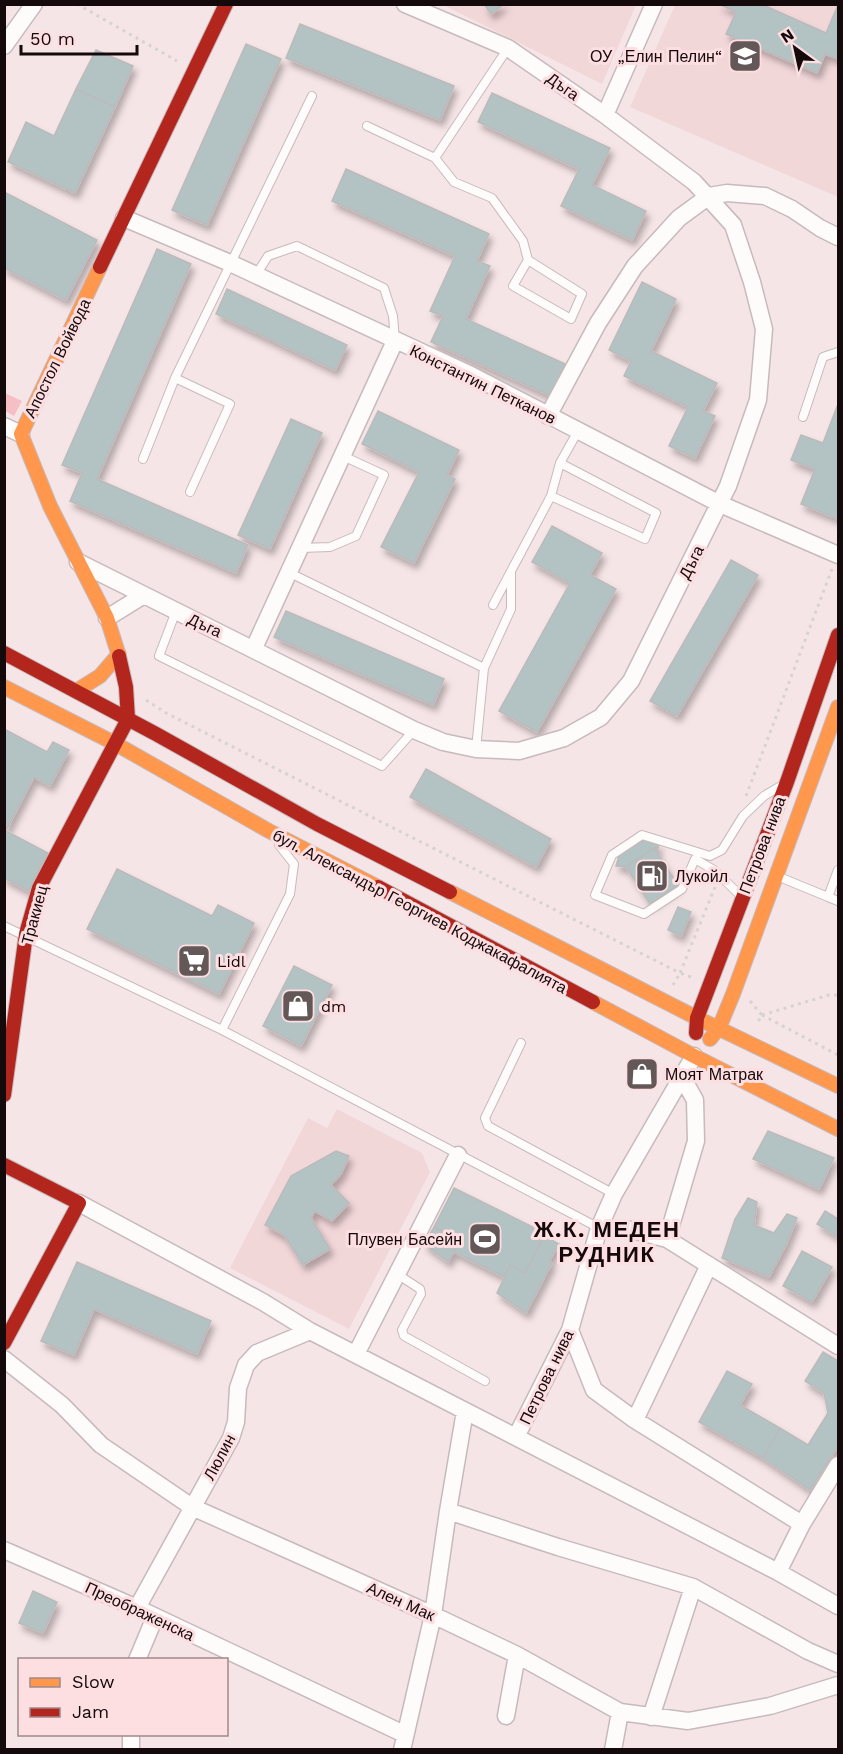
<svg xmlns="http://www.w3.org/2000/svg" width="843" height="1754" viewBox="0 0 843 1754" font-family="'Work Sans',sans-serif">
  <defs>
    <filter id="shadow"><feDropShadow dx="3.5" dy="6" stdDeviation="3" flood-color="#0004"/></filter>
  </defs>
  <rect width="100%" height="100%" fill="#f6e5e7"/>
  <path fill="#f2d7d9" d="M443 5H636L602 84Z
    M675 5H838V197L630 107Z
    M337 1109 422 1153 430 1172 349 1329 230 1268 308 1118 327 1128Z"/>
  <path fill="#f5bfc5" d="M5 393 22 401 14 416 5 411Z"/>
  <path fill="#b3c2c2" stroke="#bcbabb" stroke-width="1.5" filter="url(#shadow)" d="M484 4H504L491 14Z
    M719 4H761L826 33 838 5V59L825 54 817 73 726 34 736 12Z
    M300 24 454 86 440 120 286 58Z
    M246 44 281 59 207 225 172 210Z
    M96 50 133 66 115 107 76 89Z
    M76 89 115 107 75 193 8 162 26 122 54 136Z
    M492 93 610 148 592 185 646 211 632 240 561 206 579 169 478 122Z
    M346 169 489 234 477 261 490 266 466 319 565 364 551 396 431 342 443 316 430 311 455 256 332 201Z
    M4 192 97 240 66 300 4 268Z
    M157 249 191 264 97 479 248 545 236 573 70 501 82 473 62 465Z
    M642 282 676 299 651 351 717 383 703 411 715 416 695 458 669 446 688 407 624 376 631 361 609 350Z
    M227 289 347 345 335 370 216 314Z
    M838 404V519L801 504 815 469 791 460 801 435 823 443Z
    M378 411 459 450 447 475 455 479 414 563 381 547 419 472 362 444Z
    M291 419 322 433 270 549 238 535Z
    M552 526 602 553 590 575 616 589 537 732 499 711 570 583 532 562Z
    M731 560 758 575 677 716 650 701Z
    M286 611 444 679 433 705 274 637Z
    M4 729 47 752 53 742 69 750 50 786 34 777 6 831 48 853 29 891 4 878Z
    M426 769 551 839 536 867 410 797Z
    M644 840 659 845 657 851 654 848 626 867 616 866 620 852 628 846 633 847Z
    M654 848 678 885 650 904 626 867Z
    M117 869 212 916 218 905 254 923 219 994 87 929Z
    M678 907 691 912 681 936 668 930Z
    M294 966 332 985 301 1046 263 1026Z
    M768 1131 834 1158 819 1189 753 1159Z
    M336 1151 349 1156 341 1174 331 1185 349 1203 332 1221 315 1211 311 1218 330 1249 303 1265 284 1235 265 1225 291 1176Z
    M454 1188 545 1233 525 1273 510 1265 504 1277 454 1252 460 1240 434 1227Z
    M748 1198 757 1202 754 1225 774 1233 787 1214 797 1218 787 1243 769 1277 722 1258 735 1219Z
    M825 1211 838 1219V1237L817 1224Z
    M434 1227 460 1240 448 1262 424 1244Z
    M544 1236 559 1244 549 1261 552 1263 526 1313 497 1293 510 1265 525 1273Z
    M802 1251 832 1267 812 1302 783 1286Z
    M77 1262 211 1321 197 1354 94 1309 74 1355 41 1341Z
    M823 1352 838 1361V1446L810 1490 763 1458 780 1428 808 1445 828 1413 824 1393 805 1381Z
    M727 1371 752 1384 740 1405 780 1428 763 1458 699 1422Z
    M33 1591 57 1602 43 1633 19 1623Z"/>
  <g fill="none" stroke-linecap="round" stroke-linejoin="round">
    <defs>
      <path id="lane" d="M367 126 435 158 508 48
        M435 158 454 182 492 198 523 241 528 260 582 294 571 319 513 286 528 260
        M256 275 268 256 297 246 384 288 393 316 395 340
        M175 378 230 404 190 492
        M803 417 823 357 838 352
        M143 459 175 378 312 96
        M551 496 645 539 656 513 560 463
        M300 548 330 547 356 536 384 475 343 456
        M288 572 484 668 476 749
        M493 605 551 496 560 463 578 431
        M176 611 159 656 382 766 414 730
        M484 668 511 609V572
        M777 876 828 897 838 870
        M741 896 714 870 695 859 682 889 644 914 595 895 612 855 642 835 710 856 722 850 743 816 764 796 779 787
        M828 897 838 901
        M4 926 222 1030 599 1228
        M222 1030 290 894 294 864 279 845
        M521 1043 485 1118 488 1126 614 1194
        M397 1274 420 1289 421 1294 402 1330 404 1336 485 1381"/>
      <path id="street" d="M4 46 34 4
        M605 115 654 4
        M124 218 230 263 471 375 720 504 838 555
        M548 416 598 323 635 266 679 218 709 196 727 193 765 196 792 209 820 228 838 237
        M4 426 21 434
        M78 562 414 730 443 742 476 749 519 751 564 738 601 717 631 681 728 486 758 400 764 329 752 282 733 225 694 182 605 115 508 48 405 4
        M107 618 144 595
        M254 648 395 341
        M79 1203 263 1302 310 1331 778 1572 838 1606
        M599 1228 633 1230 667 1239 838 1346
        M667 1239 696 1141 695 1100 682 1077
        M570 1330 594 1390 635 1420 802 1524
        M356 1354 458 1155
        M4 1359 62 1405 101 1445 192 1507 433 1615 517 1655 620 1712 688 1721 770 1706 838 1685
        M635 1420 709 1265
        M516 1437 570 1330 599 1228 614 1194 694 1056
        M448 1511 558 1547 693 1587 808 1651 838 1664
        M4 1550 137 1608 404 1734
        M778 1572 802 1524 838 1465
        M137 1608 231 1438 236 1422 238 1388 246 1365 257 1353 310 1331
        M137 1660 155 1617
        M506 1716 517 1655
        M651 1717 693 1587
        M131 1750V1734
        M402 1750 433 1615 448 1511 465 1411
        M613 1750 620 1712"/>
      <path id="slow" d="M100 267 21 434 50 506 107 618 119 656
        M4 687 116 744 269 831 378 887
        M76 691 100 676 119 654
        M450 892 697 1018 838 1086
        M593 1002 694 1056 838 1129
        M710 1039 719 1028 733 994 838 707"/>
      <path id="jam" d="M100 267 226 4
        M4 653 156 734 317 824 450 892
        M378 887 593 1002
        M696 1033 697 1018 787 782 838 635
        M4 1095 26 934 39 888 128 719 126 687 119 656
        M4 1165 79 1203 4 1343"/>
    </defs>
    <use href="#lane" stroke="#c7babc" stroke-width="10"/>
    <use href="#street" stroke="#c7babc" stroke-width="19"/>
    <use href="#slow" stroke="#c7babc" stroke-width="16"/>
    <use href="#jam" stroke="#c7babc" stroke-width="16"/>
    <path stroke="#d7d2d3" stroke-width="3" stroke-dasharray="3 4.5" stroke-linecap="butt" d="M77 4 177 61
      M146 700 166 713 680 973 715 887
      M746 796 832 569
      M673 985 680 973 691 977
      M750 1001 762 1015 756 1025
      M762 1015 838 1055
      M762 1015 829 995H838"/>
    <use href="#lane" stroke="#fefbfb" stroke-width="8"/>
    <use href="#street" stroke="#fefbfb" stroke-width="16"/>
    <use href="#slow" stroke="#ff974d" stroke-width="14"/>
    <use href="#jam" stroke="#b3261e" stroke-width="14"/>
  </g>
  <defs>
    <symbol id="school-square" viewBox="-11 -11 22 22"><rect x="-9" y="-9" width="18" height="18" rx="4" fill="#635758" stroke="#fddee1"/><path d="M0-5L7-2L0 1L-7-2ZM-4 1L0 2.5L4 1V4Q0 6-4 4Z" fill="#fff"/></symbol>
    <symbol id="fuel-square" viewBox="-11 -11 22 22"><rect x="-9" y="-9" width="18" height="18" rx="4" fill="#635758" stroke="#fddee1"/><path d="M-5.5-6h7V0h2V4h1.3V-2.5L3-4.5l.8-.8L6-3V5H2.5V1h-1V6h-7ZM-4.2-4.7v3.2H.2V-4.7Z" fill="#fff"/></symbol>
    <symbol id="supermarket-square" viewBox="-11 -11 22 22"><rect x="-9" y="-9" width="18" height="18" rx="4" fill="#635758" stroke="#fddee1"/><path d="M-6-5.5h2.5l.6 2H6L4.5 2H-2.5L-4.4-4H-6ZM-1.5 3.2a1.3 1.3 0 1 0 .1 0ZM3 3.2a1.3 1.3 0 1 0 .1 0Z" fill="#fff"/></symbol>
    <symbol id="shop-square" viewBox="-11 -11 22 22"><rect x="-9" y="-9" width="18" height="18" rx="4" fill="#635758" stroke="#fddee1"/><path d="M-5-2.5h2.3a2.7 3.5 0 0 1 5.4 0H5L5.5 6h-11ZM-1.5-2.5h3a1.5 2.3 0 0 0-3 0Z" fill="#fff"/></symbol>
    <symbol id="stadium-square" viewBox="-11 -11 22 22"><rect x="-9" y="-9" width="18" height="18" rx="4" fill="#635758" stroke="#fddee1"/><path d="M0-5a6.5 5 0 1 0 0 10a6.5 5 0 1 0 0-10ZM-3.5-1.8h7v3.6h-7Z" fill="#fff"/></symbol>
  </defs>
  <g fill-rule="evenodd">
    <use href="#school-square" x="726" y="37" width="38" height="38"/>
    <use href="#fuel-square" x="633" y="857" width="38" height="38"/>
    <use href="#supermarket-square" x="175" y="942" width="38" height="38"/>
    <use href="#shop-square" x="279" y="987" width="38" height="38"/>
    <use href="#shop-square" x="623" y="1055" width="38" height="38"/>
    <use href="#stadium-square" x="466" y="1220" width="38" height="38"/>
  </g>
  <g text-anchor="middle" stroke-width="6" stroke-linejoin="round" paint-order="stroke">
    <g font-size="16" fill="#140a0b" stroke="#fddee1" text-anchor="start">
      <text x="722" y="62" text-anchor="end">ОУ „Елин Пелин“</text>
      <text x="675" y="882">Лукойл</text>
      <text x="217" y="967">Lidl</text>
      <text x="321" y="1012">dm</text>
      <text x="665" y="1080">Моят Матрак</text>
      <text x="462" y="1245" text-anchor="end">Плувен Басейн</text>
    </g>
    <g font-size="16" fill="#140a0b" stroke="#fddee1">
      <text transform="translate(563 86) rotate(35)" y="6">Дъга</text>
      <text transform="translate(57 358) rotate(-64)" y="6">Апостол Войвода</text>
      <text transform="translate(483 384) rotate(26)" y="6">Константин Петканов</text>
      <text transform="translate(691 562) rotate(-63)" y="6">Дъга</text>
      <text transform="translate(205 625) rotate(25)" y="6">Дъга</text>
      <text transform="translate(762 845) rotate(-69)" y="6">Петрова нива</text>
      <text transform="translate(420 911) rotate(28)" y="6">бул. Александър Георгиев Коджакафалията</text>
      <text transform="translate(34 915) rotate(-75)" y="6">Тракиец</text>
      <text transform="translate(546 1377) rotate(-64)" y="6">Петрова нива</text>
      <text transform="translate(219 1457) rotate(-62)" y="6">Люлин</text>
      <text transform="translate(401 1601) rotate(24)" y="6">Ален Мак</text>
      <text transform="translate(140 1611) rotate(25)" y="6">Преображенска</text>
    </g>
    <g font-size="22" font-weight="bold" letter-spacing="1.5" fill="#140a0b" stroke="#fddee1">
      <text x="607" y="1237">Ж.К. МЕДЕН<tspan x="607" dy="25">РУДНИК</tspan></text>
    </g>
  </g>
  <rect width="843" height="1754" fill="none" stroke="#140a0b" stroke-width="12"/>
  <rect x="18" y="1658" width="210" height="78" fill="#fddee1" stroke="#a0898b" stroke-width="1.5"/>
  <rect x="30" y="1678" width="30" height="9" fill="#ff974d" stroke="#a0898b" stroke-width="1.5"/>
  <text x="72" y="1688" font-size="18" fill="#140a0b">Slow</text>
  <rect x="30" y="1708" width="30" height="9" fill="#b3261e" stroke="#a0898b" stroke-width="1.5"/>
  <text x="72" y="1718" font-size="18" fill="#140a0b">Jam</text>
  <g transform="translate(795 48) rotate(327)" stroke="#fddee1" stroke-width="4.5" paint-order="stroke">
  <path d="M0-4.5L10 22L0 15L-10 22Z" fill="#140a0b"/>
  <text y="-9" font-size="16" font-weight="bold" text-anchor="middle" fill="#140a0b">N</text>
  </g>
  <path d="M21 45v9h116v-9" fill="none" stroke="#140a0b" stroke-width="3"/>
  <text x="30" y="45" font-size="18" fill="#140a0b" stroke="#fddee1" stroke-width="4.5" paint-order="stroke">50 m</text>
</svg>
